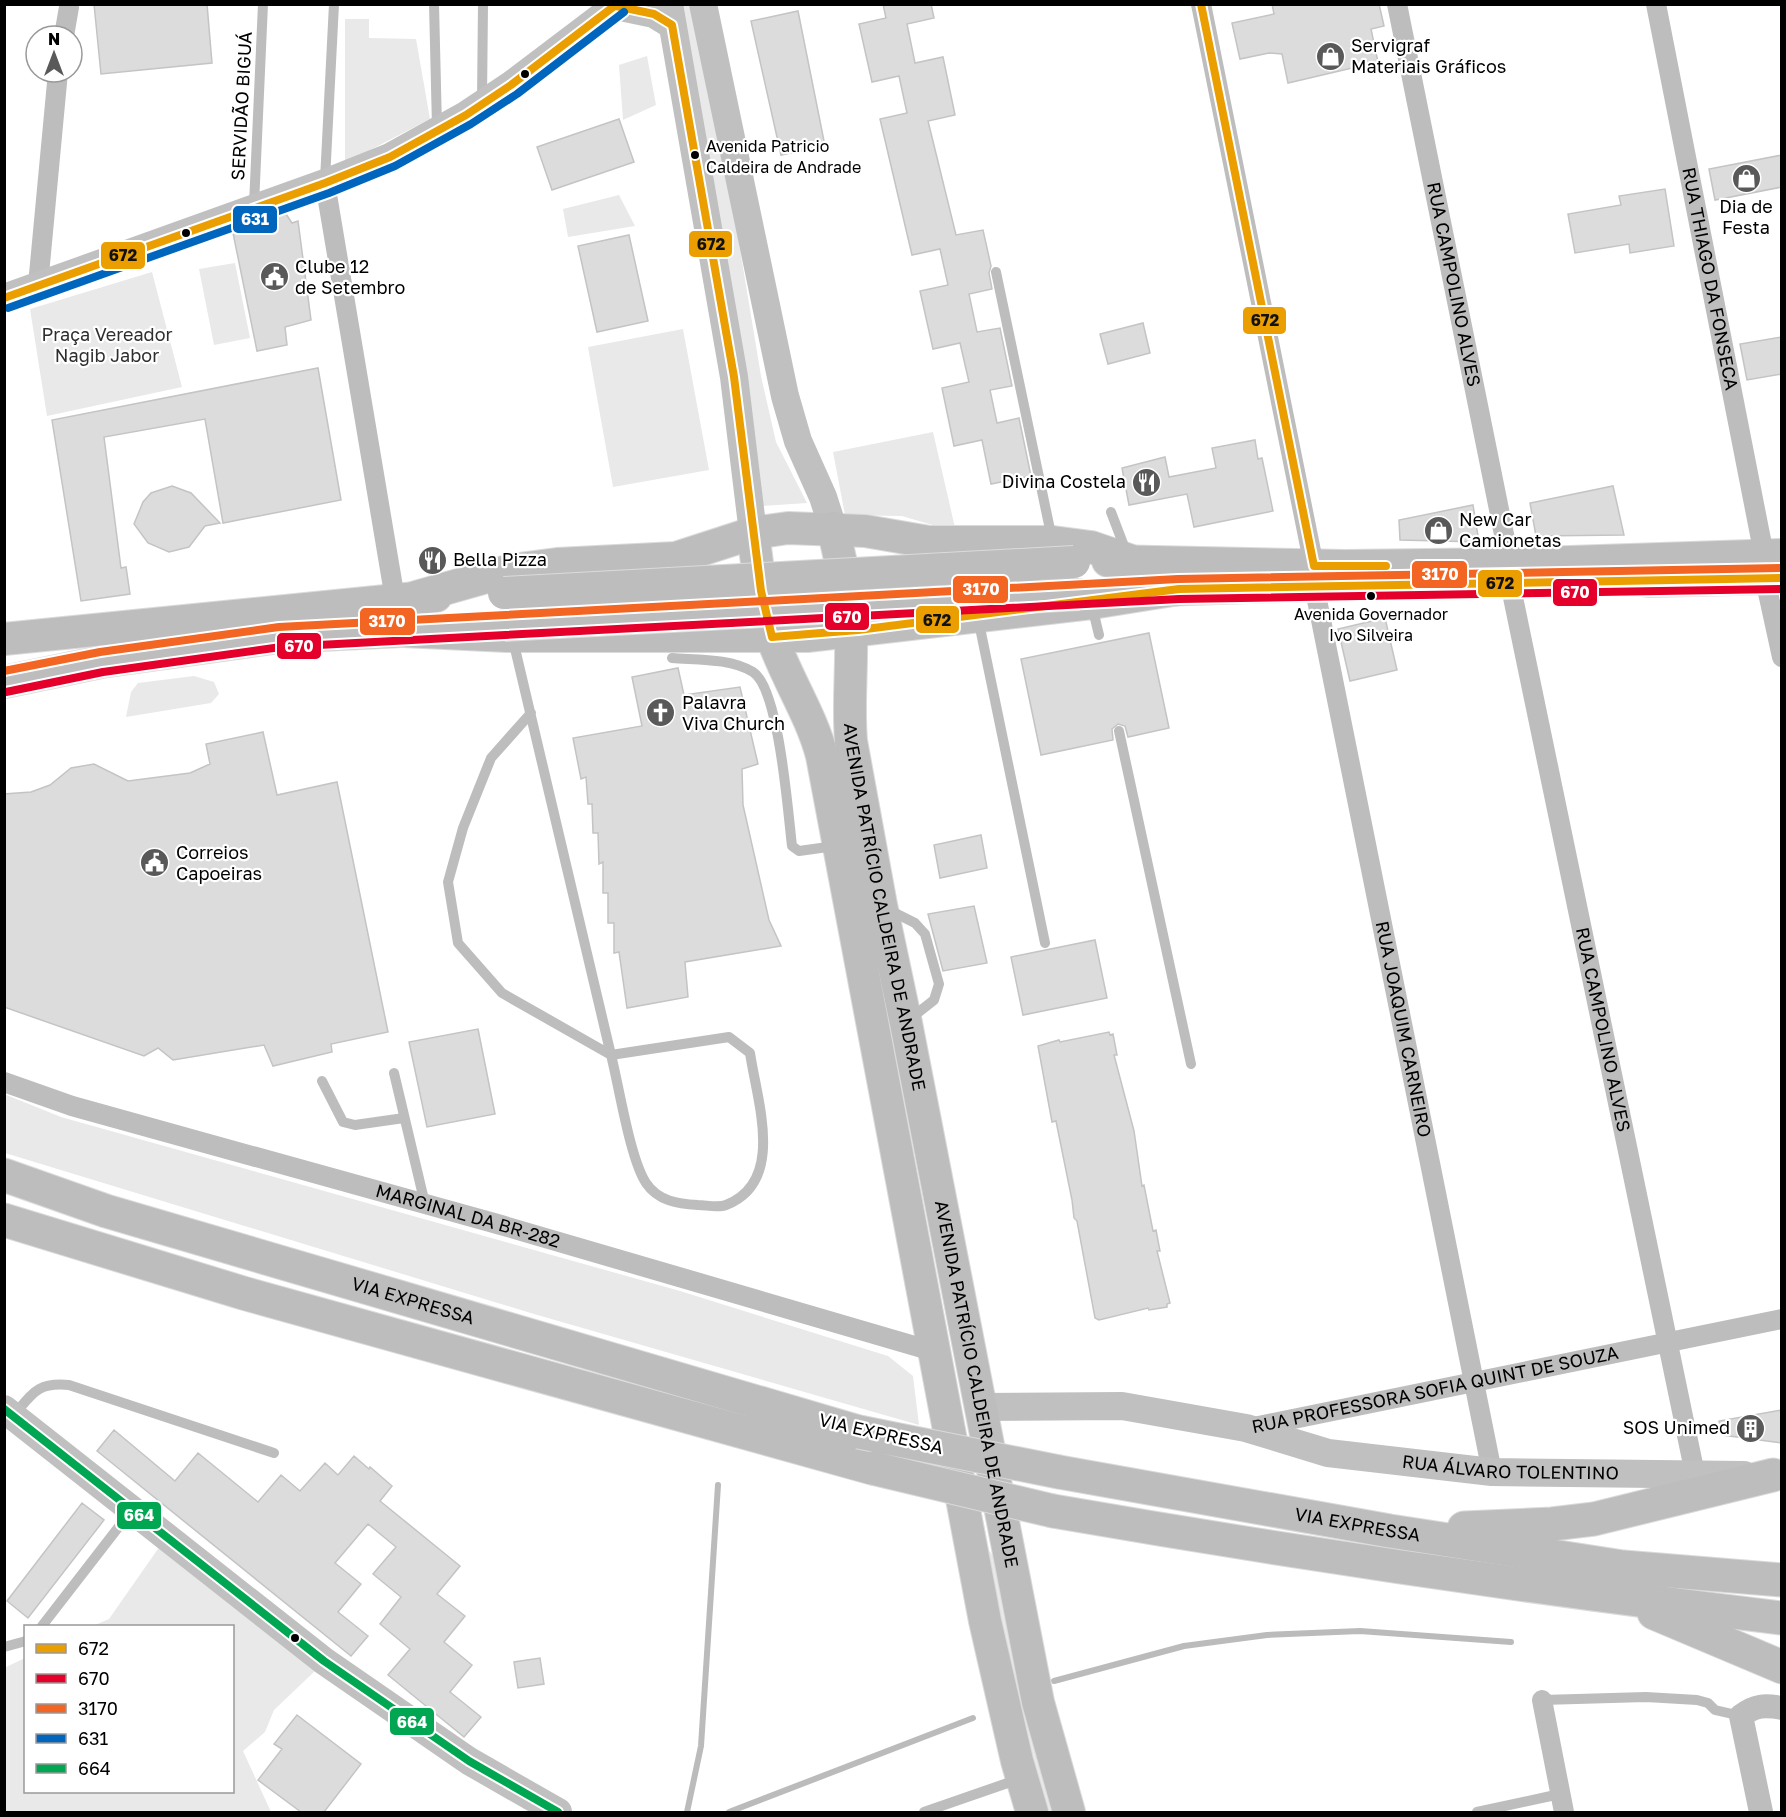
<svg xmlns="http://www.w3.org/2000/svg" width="1786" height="1817" viewBox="0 0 1786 1817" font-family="'Golos Text',sans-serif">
  <rect width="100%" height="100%" fill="#fff"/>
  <path fill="#e9e9e9" d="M679 5H692L728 177 761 376 776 442 807 503 761 506Z
    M345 19H369V38L416 39 430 119 345 163Z
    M647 56 656 105 623 120 619 65Z
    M619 195 635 226 568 237 563 209Z
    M235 263 250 338 214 345 199 269Z
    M152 272 182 387 47 416 30 309Z
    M683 329 709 470 613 487 588 347Z
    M933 432 956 532 902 516 845 515 833 452Z
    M194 676 214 682 219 694 211 703 126 717 131 692 138 683Z
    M4 1094 61 1117 680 1291 888 1356 913 1376 919 1425 534 1314 5 1153Z
    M943 1370 955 1376 989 1550 1004 1573 1060 1812H1044Z
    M160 1546 316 1670 274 1710 265 1732 243 1751 271 1812H5L4 1668 25 1658 26 1792H232V1626H93L109 1619Z"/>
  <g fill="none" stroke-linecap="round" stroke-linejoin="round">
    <path stroke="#bbb" stroke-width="6" d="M1054 1681 1184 1646 1267 1635 1360 1631 1511 1642
      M687 1812 701 1746 718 1485
      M729 1812 973 1718"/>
  </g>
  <path fill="#dcdcdc" stroke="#c4c4c4" stroke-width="1.5" d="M94 4H207L212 63 101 74Z
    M883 4H931L934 18 907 24 915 63 943 57 955 115 928 121 956 235 983 230 991 266 989 273 992 289 969 294 977 332 1000 328 1012 386 990 390 997 423 1019 418 1031 476 991 484 982 440 954 446 942 388 969 382 960 343 933 349 920 291 948 285 940 249 912 255 880 119 907 113 899 76 872 82 859 24 886 18Z
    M1272 4H1379L1384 26 1371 29 1378 62 1288 83 1282 54 1269 53 1240 59 1232 23 1274 14Z
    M798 11 825 146 781 155 751 21Z
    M619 119 634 162 552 190 537 147Z
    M1782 155V187L1715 200 1709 169Z
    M1665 189 1674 246 1630 253 1629 244 1575 253 1568 214 1621 205 1619 196Z
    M286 214 292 223 298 221 311 320 285 327 287 345 257 351 233 233Z
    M629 235 648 321 597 332 578 246Z
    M1143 323 1150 353 1108 364 1100 334Z
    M1782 337V374L1747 380 1740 344Z
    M318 368 341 500 223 523 205 419 104 437 121 568 126 567 130 594 81 601 52 420Z
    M1255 440 1258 459 1262 458 1273 511 1194 527 1187 494 1129 505 1122 468 1165 457 1169 477 1216 468 1212 448Z
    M172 486 191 493 220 523 205 526 189 547 169 552 148 543 134 524 143 502 151 493Z
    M1613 486 1624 535 1536 536 1530 503Z
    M1473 505 1479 542 1400 540 1399 520Z
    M1385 618 1397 670 1350 681 1338 629Z
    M1149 633 1169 728 1128 737 1125 726 1118 724 1112 729 1113 740 1041 755 1021 659Z
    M678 668 684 695 740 687 758 764 742 769 743 805 769 920 781 946 685 962 688 997 627 1008 619 952 614 953V923H608V893H603V862L599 864 598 833H593L592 804H588L586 777 581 779 573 738 642 726 632 677Z
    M263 732 277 795 337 782 388 1032 331 1044 332 1052 273 1066 264 1045 173 1060 158 1048 144 1056 4 1007V794L31 792 50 785 71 768 94 764 128 781 190 773 210 764 206 744Z
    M981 835 987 868 940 878 934 845Z
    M974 906 987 963 943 971 928 914Z
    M1095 940 1107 998 1023 1015 1011 957Z
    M478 1029 495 1114 427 1127 409 1042Z
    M1109 1032 1110 1035 1113 1034 1117 1055H1114L1134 1131 1142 1186 1144 1185 1153 1231 1156 1230 1160 1251H1157L1170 1303 1167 1304V1307L1149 1310 1148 1308 1099 1320 1095 1318 1077 1221 1074 1218 1072 1200 1056 1121 1052 1122 1038 1046 1059 1040 1060 1042Z
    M1782 1410V1443L1722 1435 1719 1421Z
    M114 1430 175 1481 198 1453 258 1502 281 1475 300 1491 325 1463 338 1475 354 1456 369 1469 370 1467 392 1486 380 1501 460 1566 437 1594 465 1616 444 1642 472 1665 450 1692 481 1717 464 1737 388 1675 410 1649 380 1624 401 1597 373 1574 396 1547 368 1524 335 1563 361 1584 338 1612 368 1636 351 1656 97 1451Z
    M82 1503 104 1520 28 1618 7 1601Z
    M540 1658 544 1684 518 1688 514 1662Z
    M297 1715 361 1764 324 1812H301L258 1780 282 1749 274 1744Z"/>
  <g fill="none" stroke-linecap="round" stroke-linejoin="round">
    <defs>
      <g id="primary">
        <path id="s8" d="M833 528C841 563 850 598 851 634 852 670 848 705 851 741L881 905 906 1023 1038 1702 1069 1812"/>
        <path d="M753 533C758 568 761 604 772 637 786 678 811 714 822 756L985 1621 1017 1761 1032 1812"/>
        <path d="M1108 561 1345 566 1510 564 1782 555"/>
        <path d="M1647 581 1782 578"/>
        <path d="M1159 590 1313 585"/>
        <path d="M416 597 511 570 557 564 676 558 753 533 788 528 865 531 929 542H1053L1091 547 1129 560"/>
        <path d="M403 631 507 636H807L1092 603 1179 589"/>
        <path d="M4 639 436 596"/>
        <path d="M4 682 101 662 280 637 422 630"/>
      </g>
      <g id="motorway">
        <path id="s9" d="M4 1175 106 1211 859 1432"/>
        <path d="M4 1220 243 1293 872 1468"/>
        <path id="s10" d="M1059 1472 1390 1531 1623 1567 1782 1580"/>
        <path d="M1053 1511C1295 1553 1538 1589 1782 1618"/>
        <path d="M1464 1528 1552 1524 1594 1519 1773 1475"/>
        <path d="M1654 1613 1782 1667"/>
      </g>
    </defs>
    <use href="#primary" stroke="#dbdbdb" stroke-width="34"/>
    <use href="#motorway" stroke="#dbdbdb" stroke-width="35"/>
    <path stroke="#bdbdbd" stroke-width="10" d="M434 4 437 127
      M482 100 483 4
      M325 180 334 4
      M254 205 263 4
      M996 272 1052 539
      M1111 512 1127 554
      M1092 606 1099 635
      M978 618 1045 943
      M513 640 611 1055 502 993 458 943 448 882 463 828 491 758 531 713
      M672 658C697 660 730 658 753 672 779 688 788 813 792 846L799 851 835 846
      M1119 731 1191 1064
      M889 910 915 923 925 934 939 984 934 1000 910 1019
      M729 1037 750 1053C757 1101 786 1182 726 1205 718 1208 706 1205 698 1205 678 1204 658 1201 646 1183 630 1159 619 1086 611 1055Z
      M394 1073 425 1204
      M322 1081 343 1122 355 1125 404 1118
      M13 1416C33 1393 37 1382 69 1385L274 1453
      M42 1626 131 1511
      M4 1647 26 1641
      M1542 1700 1646 1697 1697 1700 1708 1703 1715 1710 1741 1716
      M924 1812 1019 1779
      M1477 1812 1560 1794"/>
    <g stroke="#bdbdbd" stroke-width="20">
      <path d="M1201 4 1314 566"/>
      <path id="s1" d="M1397 4 1510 564"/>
      <path id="s2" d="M1656 4 1764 555"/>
      <path d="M64 36 69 7"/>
      <path d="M325 183 395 599"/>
      <path d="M38 285 58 72"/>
      <path d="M1765 579 1782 657"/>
      <path id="s3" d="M1510 583 1695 1474"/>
      <path id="s4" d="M1314 585 1492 1472"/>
      <path id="s5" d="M4 1082 72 1106 501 1225 932 1351"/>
      <path id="s6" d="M1249 1428 1782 1319"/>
      <path d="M1542 1700 1564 1812"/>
    </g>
    <path stroke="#bdbdbd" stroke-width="24" d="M1761 1812 1741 1716C1755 1705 1765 1705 1782 1708"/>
    <g stroke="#c0c0c0" stroke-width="28">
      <path d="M669 4 734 377 753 533"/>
      <path d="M703 4 785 396 798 441 823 497 833 528"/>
      <path d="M616 6 654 14 672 25"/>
      <path d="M4 298 325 183 390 157 466 115 511 85 618 4"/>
      <path id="s7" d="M979 1407 1122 1406 1246 1428 1328 1453 1492 1472 1744 1475"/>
      <path d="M4 1409 324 1661 469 1761 558 1812"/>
    </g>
    <use href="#primary" stroke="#bdbdbd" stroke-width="32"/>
    <use href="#motorway" stroke="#bdbdbd" stroke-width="33"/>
    <defs>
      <path id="primary-bridge" d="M504 593 1074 562
        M504 625 1079 594"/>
      <path id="motorway-bridge" d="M859 1432 1059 1472
        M872 1468 1053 1511"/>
    </defs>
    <use href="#primary-bridge" stroke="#dbdbdb" stroke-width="34" stroke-linecap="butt"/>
    <use href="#motorway-bridge" stroke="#dbdbdb" stroke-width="35" stroke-linecap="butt"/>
    <use href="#primary-bridge" stroke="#bdbdbd" stroke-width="32"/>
    <use href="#motorway-bridge" stroke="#bdbdbd" stroke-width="33"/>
    <defs>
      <path id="bus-1" d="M1201 4 1314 566H1386
        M616 6 654 14 672 25 734 377 761 591 772 637 858 630 1179 589 1782 578
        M4 298 325 183 390 157 466 115 511 85 617 4"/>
      <path id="bus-2" d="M6 692 103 672 281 647 1179 599 1782 589"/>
      <path id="bus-3" d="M4 671 100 652 279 627 1178 579 1782 568"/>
      <path id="bus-4" d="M8 308 329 193 395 166 471 124 517 94 624 12"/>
      <path id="bus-5" d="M4 1409 324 1661 469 1761 558 1812"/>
    </defs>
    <use href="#bus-1" stroke="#fff" stroke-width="12"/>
    <use href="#bus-2" stroke="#fff" stroke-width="12"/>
    <use href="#bus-3" stroke="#fff" stroke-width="12"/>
    <use href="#bus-4" stroke="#fff" stroke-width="12"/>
    <use href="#bus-5" stroke="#fff" stroke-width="12"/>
    <use href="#bus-1" stroke="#eb9e00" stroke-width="8"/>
    <use href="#bus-2" stroke="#e4002b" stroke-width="8"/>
    <use href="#bus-3" stroke="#f26522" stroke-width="8"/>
    <use href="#bus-4" stroke="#0065bd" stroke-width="8"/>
    <use href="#bus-5" stroke="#00a651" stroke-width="8"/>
  </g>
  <defs>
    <symbol id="shop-disc" viewBox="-11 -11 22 22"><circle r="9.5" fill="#595959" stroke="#fff"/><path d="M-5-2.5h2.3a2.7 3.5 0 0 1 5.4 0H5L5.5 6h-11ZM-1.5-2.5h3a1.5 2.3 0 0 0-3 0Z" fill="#fff"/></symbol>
    <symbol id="civic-disc" viewBox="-11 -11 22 22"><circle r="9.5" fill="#595959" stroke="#fff"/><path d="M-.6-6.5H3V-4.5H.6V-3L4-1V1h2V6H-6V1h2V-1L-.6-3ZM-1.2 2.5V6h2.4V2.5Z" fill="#fff"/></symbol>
    <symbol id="restaurant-disc" viewBox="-11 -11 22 22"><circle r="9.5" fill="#595959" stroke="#fff"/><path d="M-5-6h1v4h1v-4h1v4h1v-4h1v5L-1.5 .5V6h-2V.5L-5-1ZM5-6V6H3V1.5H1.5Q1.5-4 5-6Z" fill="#fff"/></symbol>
    <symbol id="church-disc" viewBox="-11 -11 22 22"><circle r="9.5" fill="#595959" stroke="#fff"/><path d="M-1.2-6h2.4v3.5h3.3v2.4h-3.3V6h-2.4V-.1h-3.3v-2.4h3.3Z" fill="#fff"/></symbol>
    <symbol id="building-disc" viewBox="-11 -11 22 22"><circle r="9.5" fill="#595959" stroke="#fff"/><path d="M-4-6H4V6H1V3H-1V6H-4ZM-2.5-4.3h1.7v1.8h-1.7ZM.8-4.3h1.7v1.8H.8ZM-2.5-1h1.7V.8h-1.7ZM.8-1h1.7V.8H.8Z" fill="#fff"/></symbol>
  </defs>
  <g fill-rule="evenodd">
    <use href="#shop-disc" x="1314" y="40" width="33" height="33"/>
    <use href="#shop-disc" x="1730" y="162" width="33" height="33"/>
    <use href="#civic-disc" x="258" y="260" width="33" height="33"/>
    <use href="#restaurant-disc" x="1130" y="466" width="33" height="33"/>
    <use href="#shop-disc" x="1422" y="514" width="33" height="33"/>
    <use href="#restaurant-disc" x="416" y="544" width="33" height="33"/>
    <use href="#church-disc" x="644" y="696" width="33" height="33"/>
    <use href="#civic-disc" x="138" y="846" width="33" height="33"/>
    <use href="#building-disc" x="1734" y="1412" width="33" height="33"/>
  </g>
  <g fill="#000" stroke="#fff" stroke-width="2">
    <circle cx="525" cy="74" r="5"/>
    <circle cx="695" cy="155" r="5"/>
    <circle cx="186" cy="233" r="5"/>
    <circle cx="1371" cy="596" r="5"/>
    <circle cx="295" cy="1638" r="5"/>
  </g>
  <g text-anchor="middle" stroke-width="4.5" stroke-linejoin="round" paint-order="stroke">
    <g font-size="16" fill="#000" stroke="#fff" text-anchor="start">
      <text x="706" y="152">Avenida Patricio<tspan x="706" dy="21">Caldeira de Andrade</tspan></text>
      <text x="1371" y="620" text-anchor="middle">Avenida Governador<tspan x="1371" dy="21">Ivo Silveira</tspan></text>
    </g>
    <g font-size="18" fill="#000" stroke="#fff" text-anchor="start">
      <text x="1351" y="52">Servigraf<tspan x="1351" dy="21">Materiais Gráficos</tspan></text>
      <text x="1746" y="213" text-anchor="middle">Dia de<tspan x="1746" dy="21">Festa</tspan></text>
      <text x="295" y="273">Clube 12<tspan x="295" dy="21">de Setembro</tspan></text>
      <text x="1126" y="488" text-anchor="end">Divina Costela</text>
      <text x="1459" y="526">New Car<tspan x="1459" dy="21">Camionetas</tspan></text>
      <text x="453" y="566">Bella Pizza</text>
      <text x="682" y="709">Palavra<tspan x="682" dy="21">Viva Church</tspan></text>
      <text x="176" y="859">Correios<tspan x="176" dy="21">Capoeiras</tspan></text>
      <text x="1730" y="1434" text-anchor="end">SOS Unimed</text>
    </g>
    <g font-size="18" fill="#000" stroke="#fff">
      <text transform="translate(242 106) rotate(-87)" y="6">SERVIDÃO BIGUÁ</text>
      <text dy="6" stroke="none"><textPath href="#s2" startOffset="280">RUA THIAGO DA FONSECA</textPath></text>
      <text dy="6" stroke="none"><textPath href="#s1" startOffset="286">RUA CAMPOLINO ALVES</textPath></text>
      <text dy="6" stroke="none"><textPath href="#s8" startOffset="384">AVENIDA PATRÍCIO CALDEIRA DE ANDRADE</textPath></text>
      <text dy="6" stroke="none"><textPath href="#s4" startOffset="453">RUA JOAQUIM CARNEIRO</textPath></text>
      <text dy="6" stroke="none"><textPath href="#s3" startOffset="456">RUA CAMPOLINO ALVES</textPath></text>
      <text dy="6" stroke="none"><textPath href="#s5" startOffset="483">MARGINAL DA BR-282</textPath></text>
      <text dy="6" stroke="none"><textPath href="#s9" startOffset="428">VIA EXPRESSA</textPath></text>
      <text dy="6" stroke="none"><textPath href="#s8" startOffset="870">AVENIDA PATRÍCIO CALDEIRA DE ANDRADE</textPath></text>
      <text dy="6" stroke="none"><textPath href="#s6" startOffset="190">RUA PROFESSORA SOFIA QUINT DE SOUZA</textPath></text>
      <text transform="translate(881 1434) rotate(13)" y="6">VIA EXPRESSA</text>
      <text dy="6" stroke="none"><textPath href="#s7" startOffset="538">RUA ÁLVARO TOLENTINO</textPath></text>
      <text dy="6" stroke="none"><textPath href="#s10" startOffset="303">VIA EXPRESSA</textPath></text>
    </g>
    <g font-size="18" fill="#2e2e2e" stroke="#fff">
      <text x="107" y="341">Praça Vereador<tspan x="107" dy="21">Nagib Jabor</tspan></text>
    </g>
  </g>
  <g stroke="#fff" stroke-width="2">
    <rect x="232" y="205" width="46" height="29" rx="6" fill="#0065bd"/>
    <rect x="688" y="230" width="45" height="28" rx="6" fill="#eb9e00"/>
    <rect x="100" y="241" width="46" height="29" rx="6" fill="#eb9e00"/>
    <rect x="1242" y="306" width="45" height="29" rx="6" fill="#eb9e00"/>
    <rect x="1411" y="560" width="57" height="29" rx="6" fill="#f26522"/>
    <rect x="1477" y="569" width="46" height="29" rx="6" fill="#eb9e00"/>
    <rect x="952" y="575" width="57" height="29" rx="6" fill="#f26522"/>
    <rect x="1552" y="578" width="46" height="29" rx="6" fill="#e4002b"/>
    <rect x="824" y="602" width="46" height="29" rx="6" fill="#e4002b"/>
    <rect x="915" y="605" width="45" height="29" rx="6" fill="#eb9e00"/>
    <rect x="359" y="607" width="57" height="29" rx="6" fill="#f26522"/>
    <rect x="276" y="632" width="46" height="28" rx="6" fill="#e4002b"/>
    <rect x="116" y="1501" width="46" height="29" rx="6" fill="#00a651"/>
    <rect x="389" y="1707" width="46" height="29" rx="6" fill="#00a651"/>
  </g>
  <g font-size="16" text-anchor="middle" font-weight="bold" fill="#fff">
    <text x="255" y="225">631</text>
    <text x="1440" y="580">3170</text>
    <text x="981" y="595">3170</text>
    <text x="1575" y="598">670</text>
    <text x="847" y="623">670</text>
    <text x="387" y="627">3170</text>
    <text x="299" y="652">670</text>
    <text x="139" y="1521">664</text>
    <text x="412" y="1728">664</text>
  </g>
  <g font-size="16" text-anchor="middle" font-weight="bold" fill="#111">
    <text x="711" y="250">672</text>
    <text x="123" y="261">672</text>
    <text x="1265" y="326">672</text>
    <text x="1500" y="589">672</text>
    <text x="937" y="626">672</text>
  </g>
  <rect width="1786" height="1817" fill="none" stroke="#000000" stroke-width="12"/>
  <rect x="24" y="1625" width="210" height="168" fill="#ffffff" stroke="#999999" stroke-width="1.5"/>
  <rect x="36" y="1644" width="30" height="9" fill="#eb9e00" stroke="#999999" stroke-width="1.5"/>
  <text x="78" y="1655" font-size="18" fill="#000000">672</text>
  <rect x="36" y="1674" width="30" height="9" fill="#e4002b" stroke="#999999" stroke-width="1.5"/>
  <text x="78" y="1685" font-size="18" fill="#000000">670</text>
  <rect x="36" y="1704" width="30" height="9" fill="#f26522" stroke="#999999" stroke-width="1.5"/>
  <text x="78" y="1715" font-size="18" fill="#000000">3170</text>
  <rect x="36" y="1734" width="30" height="9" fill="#0065bd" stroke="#999999" stroke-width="1.5"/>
  <text x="78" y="1745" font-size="18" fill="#000000">631</text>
  <rect x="36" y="1764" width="30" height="9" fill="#00a651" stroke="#999999" stroke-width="1.5"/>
  <text x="78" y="1775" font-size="18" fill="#000000">664</text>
  <g transform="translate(54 54)"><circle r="28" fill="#ffffff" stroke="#999999" stroke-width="1.5"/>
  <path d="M0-4.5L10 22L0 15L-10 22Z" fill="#595959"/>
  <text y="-9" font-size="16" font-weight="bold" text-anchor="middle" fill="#000000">N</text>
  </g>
</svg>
